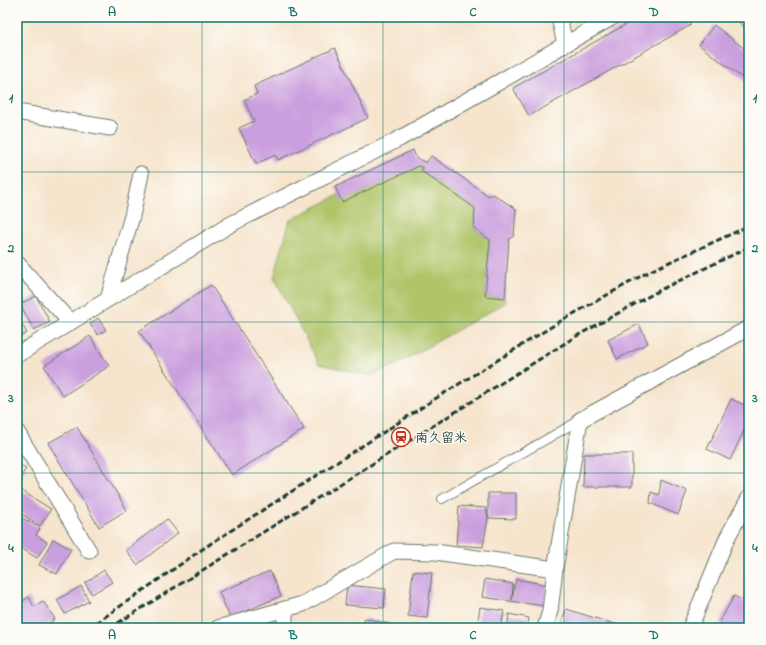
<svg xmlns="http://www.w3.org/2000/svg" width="766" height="645" viewBox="0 0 766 645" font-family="'Indie Flower','Klee One',sans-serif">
  <rect width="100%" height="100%" fill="#fdfcf7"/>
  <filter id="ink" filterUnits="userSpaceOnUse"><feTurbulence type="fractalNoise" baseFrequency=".025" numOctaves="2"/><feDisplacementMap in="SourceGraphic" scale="8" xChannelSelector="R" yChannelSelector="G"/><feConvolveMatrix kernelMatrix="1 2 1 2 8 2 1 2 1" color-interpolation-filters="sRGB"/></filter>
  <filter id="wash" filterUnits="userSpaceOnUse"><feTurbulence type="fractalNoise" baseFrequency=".012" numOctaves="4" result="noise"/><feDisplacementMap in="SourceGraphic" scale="16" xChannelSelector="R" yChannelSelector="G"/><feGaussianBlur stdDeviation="0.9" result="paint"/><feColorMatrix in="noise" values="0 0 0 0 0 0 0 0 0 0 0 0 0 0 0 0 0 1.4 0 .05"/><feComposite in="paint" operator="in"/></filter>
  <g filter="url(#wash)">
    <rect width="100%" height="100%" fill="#f6e4cc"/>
    <path fill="#b0c569" stroke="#68814e" d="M419 166 423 168 421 171 475 208 474 228 490 240 485 296 505 298V303L394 366 371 376 319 364 274 277 290 220 339 195Z"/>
    <g id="blocks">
      <path fill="#ca9fde" d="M639 17H687L691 25 529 116 513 88Z
        M714 25 749 52V83L699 45Z
        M335 48 368 118 278 160 275 155 256 164 239 128 254 121 244 100 257 94 254 86Z
        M413 150 416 157 426 163 431 156 489 196 493 194 516 209 514 236 509 239 505 298 485 296 490 240 474 228 475 208 421 171 423 168 419 166 342 202 335 187Z
        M211 285 304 429 232 475 139 331Z
        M36 296 50 322 34 330 20 304Z
        M17 316 27 333 17 339Z
        M98 318 106 330 98 335 90 324Z
        M639 324 648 343 617 359 608 340Z
        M90 336 109 366 63 396 44 366Z
        M731 399 749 407V420L730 460 707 449Z
        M77 427 127 510 99 527 48 443Z
        M584 454H632V487H583Z
        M17 463 26 469 17 481Z
        M661 480 687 491 678 515 650 503 651 492 659 495Z
        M17 488 51 509 40 526 17 511Z
        M488 493H516V519L488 518Z
        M459 506 486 508 488 518 483 547 456 545Z
        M17 515 40 528 36 535 47 542 37 558 19 547 17 551Z
        M167 519 178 533 137 565 126 550Z
        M53 539 71 549 57 574 39 565Z
        M104 570 112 582 92 594 85 583Z
        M270 571 281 596 230 618 219 592Z
        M413 571 432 573 427 618 408 616Z
        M485 579 513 584 512 600 516 579 548 585 544 606 482 597Z
        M347 585 386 589 384 608 345 605Z
        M81 586 89 601 65 614 57 600Z
        M734 596 749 604V628H728L719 623Z
        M29 597 34 607 43 601 55 619 41 628H25L17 616V605Z
        M480 607 504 611 501 628 477 627Z
        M566 609 627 628H560Z
        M509 614 529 618 527 628H507Z
        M365 618 402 627V628H362Z"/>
    </g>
  </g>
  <g filter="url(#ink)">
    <use href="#blocks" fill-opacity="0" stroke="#6a7769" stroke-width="1"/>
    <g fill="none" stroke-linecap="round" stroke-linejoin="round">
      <defs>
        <path id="lane" d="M442 499 580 420"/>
        <path id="street" d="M559 17 565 44
          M745 17 749 20
          M17 112 110 128
          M17 263 70 322
          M108 299 132 216 141 174
          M17 355 231 224 399 139 613 17
          M17 432 89 551
          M218 628 285 609
          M285 628V609L303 604 394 551 435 552 555 569
          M545 628 550 611 555 569 580 420 749 328
          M690 628 727 538 749 498"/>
      </defs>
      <use href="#lane" stroke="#6a7769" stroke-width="10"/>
      <use href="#street" stroke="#6a7769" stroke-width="17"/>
      <use href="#lane" stroke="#fff" stroke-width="8"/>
      <use href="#street" stroke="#fff" stroke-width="15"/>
      <path stroke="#1f3d34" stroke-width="3" stroke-dasharray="6 3" stroke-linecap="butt" d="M89 628 204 548 438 397 564 319 652 270 749 226
        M110 628 575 337 662 289 749 247"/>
    </g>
  </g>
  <path fill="none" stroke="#0f766e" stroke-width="1" stroke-opacity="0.55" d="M202 17V628M383 17V628M564 17V628M17 172H749M17 322H749M17 473H749"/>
  <defs>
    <symbol id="station-ring" viewBox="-11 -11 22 22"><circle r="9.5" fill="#fdfcf7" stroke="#c8321e" stroke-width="1.5"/><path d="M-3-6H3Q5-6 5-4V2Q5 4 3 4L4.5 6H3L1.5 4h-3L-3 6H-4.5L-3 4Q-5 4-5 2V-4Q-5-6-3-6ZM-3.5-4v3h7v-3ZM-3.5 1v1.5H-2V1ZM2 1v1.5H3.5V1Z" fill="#c8321e"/></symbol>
  </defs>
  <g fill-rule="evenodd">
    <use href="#station-ring" x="390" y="426" width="22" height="22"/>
  </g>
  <g text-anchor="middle" stroke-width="3" stroke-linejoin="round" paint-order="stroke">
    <g font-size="13" font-weight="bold" fill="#1f3d34" stroke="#fdfcf7" text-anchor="start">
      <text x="415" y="442">南久留米</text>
    </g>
  </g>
  <rect width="766" height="645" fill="none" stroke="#fdfcf7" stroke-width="44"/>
  <rect x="22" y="22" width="722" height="601" fill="none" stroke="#0f766e" stroke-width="1.5"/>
  <g font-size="13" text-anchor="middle" font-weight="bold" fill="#0f766e">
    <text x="112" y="16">A</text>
    <text x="293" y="16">B</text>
    <text x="473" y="16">C</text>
    <text x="654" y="16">D</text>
    <text x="11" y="102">1</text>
    <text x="755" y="102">1</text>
    <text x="11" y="252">2</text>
    <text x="755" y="252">2</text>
    <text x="11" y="402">3</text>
    <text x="755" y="402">3</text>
    <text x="11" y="552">4</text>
    <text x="755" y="552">4</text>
    <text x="112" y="639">A</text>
    <text x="293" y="639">B</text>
    <text x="473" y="639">C</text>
    <text x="654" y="639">D</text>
  </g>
</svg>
